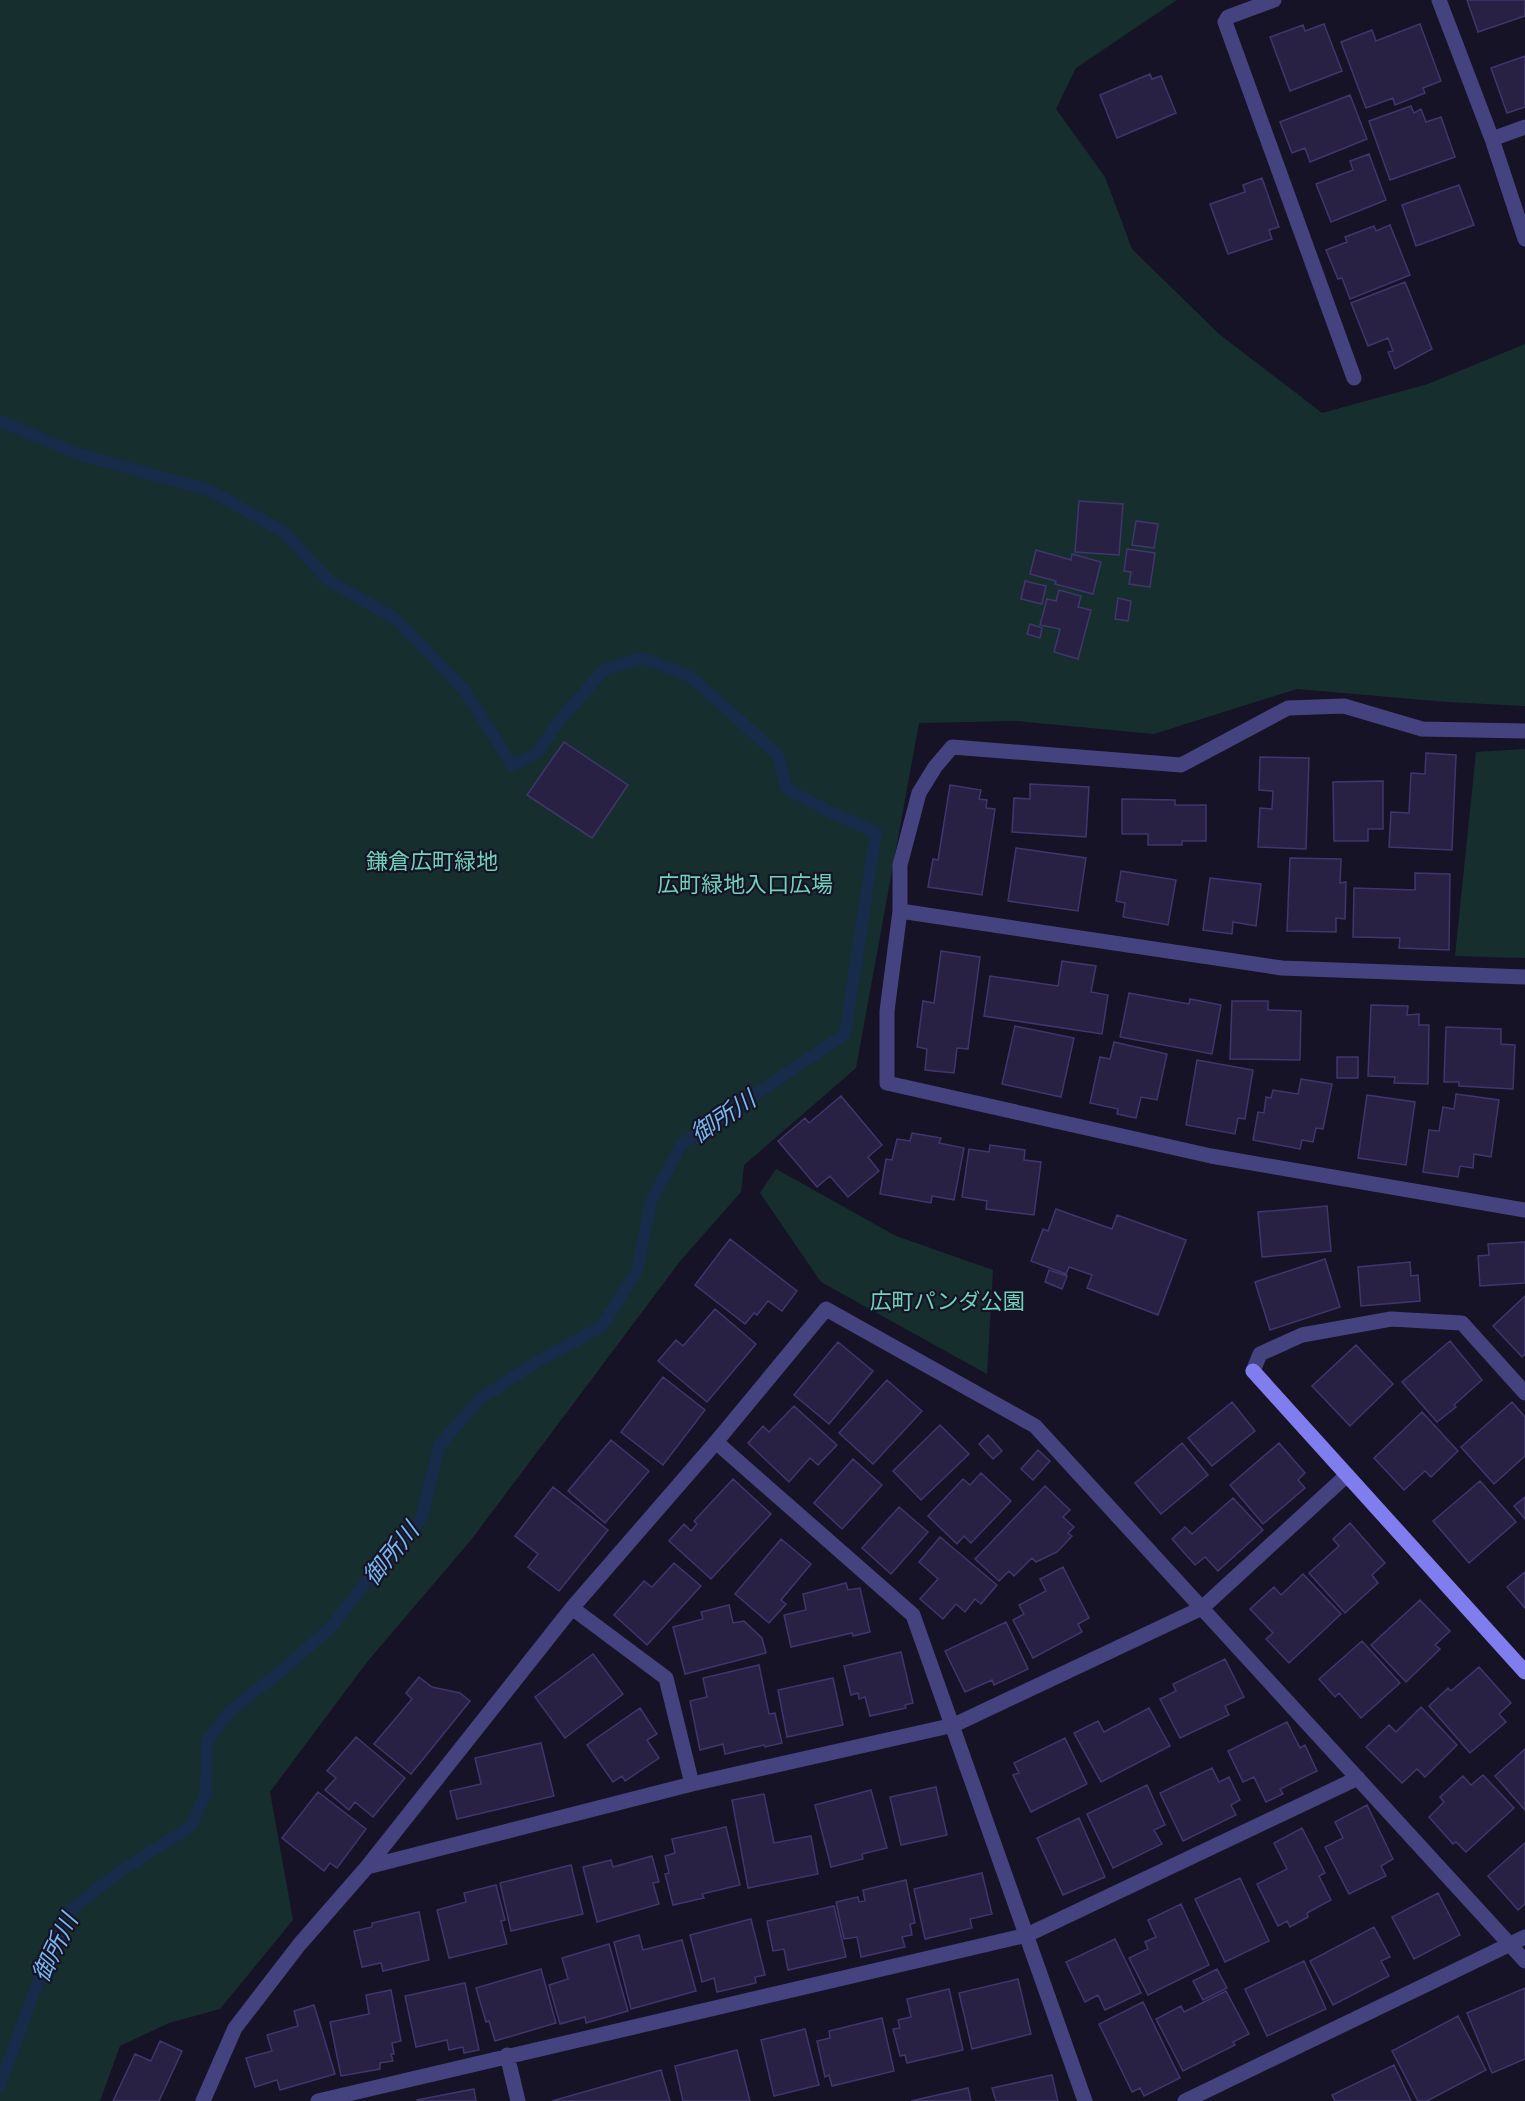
<svg xmlns="http://www.w3.org/2000/svg" width="1525" height="2101" viewBox="0 0 1525 2101" font-family="'Space Grotesk','Noto Sans JP',sans-serif">
  <rect width="100%" height="100%" fill="#161326"/>
  <path fill="#162f2e" d="M0 0H1177L1076 68 1056 109 1105 177 1132 249 1219 334 1322 413 1428 384 1525 344V706L1447 702 1297 689 1154 734 1015 721 919 723 856 1068 744 1165 741 1192 681 1260 471 1540 367 1662 270 1792 293 1920 220 2009 169 2023 120 2046 100 2101H0Z
    M1525 749V958L1455 956 1476 752Z
    M776 1169 896 1236 993 1270 987 1374 821 1282 760 1193Z"/>
  <g fill="none" stroke-linecap="round" stroke-linejoin="round">
    <path stroke="#172c4a" stroke-width="12" d="M0 421 81 455 209 490 284 532 329 581 396 619 465 691 512 765 536 754 563 716 605 669 643 658 689 676 732 713 778 756 787 789 836 815 876 832 845 1034 682 1144 651 1201 637 1271 601 1327 538 1361 480 1399 439 1446 421 1519 373 1573 332 1626 291 1663 229 1712 207 1741 206 1793 191 1826 118 1873 72 1909 36 1987 0 2085"/>
  </g>
  <path fill="#282144" stroke="#40366d" stroke-width="1.5" d="M1467 0H1525V16L1478 32Z
    M1324 24 1342 71 1290 91 1270 37 1303 25 1305 31Z
    M1420 24 1441 81 1423 88 1425 93 1395 105 1393 98 1366 108 1341 42 1372 30 1376 41Z
    M1525 56V107L1507 113 1491 68Z
    M1150 74 1152 79 1161 76 1176 113 1117 138 1100 95Z
    M1350 95 1367 139 1310 162 1305 148 1292 153 1280 122Z
    M1411 106 1414 113 1421 109 1426 122 1441 117 1455 157 1390 180 1369 121Z
    M1369 154 1386 200 1331 222 1316 184 1353 170 1350 161Z
    M1262 178 1279 227 1269 230 1272 239 1228 254 1210 204 1245 192 1243 185Z
    M1459 185 1474 225 1416 246 1402 205Z
    M1390 225 1410 275 1350 299 1342 278 1338 279 1326 250 1347 242 1345 237 1374 226 1376 231Z
    M1405 282 1432 349 1395 369 1388 352 1393 351 1388 338 1368 346 1351 303Z
    M1079 501 1123 504 1119 555 1075 552Z
    M1136 521 1158 524 1154 548 1132 545Z
    M1127 549 1155 553 1150 587 1129 584 1131 572 1124 571Z
    M1036 550 1071 560 1072 554 1101 562 1093 594 1055 584 1056 581 1030 574Z
    M1025 581 1046 586 1042 604 1021 599Z
    M1059 590 1081 596 1078 607 1091 610 1078 659 1054 652 1060 629 1040 625 1047 599 1056 601Z
    M1118 598 1131 601 1128 621 1115 619Z
    M1030 624 1042 628 1040 638 1027 634Z
    M564 742 628 785 592 838 527 795Z
    M1426 753 1456 755 1452 850 1389 847 1391 812 1409 813 1411 773 1425 774Z
    M1260 757 1309 758 1306 849 1258 847 1260 808 1272 809 1273 791 1259 790Z
    M1383 781V829H1368V841H1334L1333 782Z
    M1030 784 1089 787 1086 837 1012 832 1014 798 1030 799Z
    M950 785 981 790 979 799 987 800 986 808 995 809 982 895 928 887 933 859 938 860Z
    M1122 799 1175 800V805H1206V841H1182V845H1148V834H1122Z
    M1016 848 1086 858 1078 911 1008 901Z
    M1290 858 1341 859 1340 883 1346 882 1345 919 1336 918V932L1287 931Z
    M1121 871 1176 880 1168 925 1123 917 1125 903 1116 901Z
    M1415 873 1450 874 1449 950 1399 948 1400 938 1353 937 1354 888 1415 890Z
    M1210 878 1261 884 1256 926 1233 922 1232 934 1203 930Z
    M941 951 980 957 968 1049 957 1048 954 1073 925 1070 927 1049 917 1047 923 1001 934 1003Z
    M1062 961 1096 966 1091 992 1108 995 1102 1034 984 1016 990 976 1058 986Z
    M1129 993 1189 1004 1190 999 1221 1005 1212 1054 1120 1037Z
    M1232 1001H1268V1010L1301 1011 1300 1060 1230 1059Z
    M1371 1005 1408 1006 1407 1015 1419 1014V1025H1429L1428 1084 1394 1083 1395 1077 1368 1076Z
    M1015 1026 1074 1038 1061 1097 1002 1084Z
    M1446 1027 1501 1029V1044L1515 1045 1513 1089 1459 1086V1082H1444Z
    M1114 1042 1167 1054 1157 1100 1141 1097 1136 1118 1117 1114 1118 1109 1090 1103 1100 1057 1110 1059Z
    M1337 1057H1358V1078H1337Z
    M1197 1060 1253 1070 1245 1119 1238 1118 1235 1134 1186 1125Z
    M1301 1079 1332 1084 1323 1129 1316 1128 1313 1142 1302 1140 1300 1149 1253 1140 1258 1112 1264 1113 1266 1097 1271 1098 1273 1090 1298 1094Z
    M1456 1094 1499 1100 1491 1157 1474 1154 1473 1168 1460 1166 1458 1177 1423 1172 1429 1130 1439 1131 1443 1107 1454 1109Z
    M1367 1095 1415 1102 1406 1165 1358 1158Z
    M841 1096 882 1145 868 1157 879 1171 848 1197 830 1176 817 1187 778 1141 805 1118 809 1123Z
    M912 1133 941 1138 939 1143 964 1148 954 1200 932 1196 931 1203 880 1194 886 1159 892 1160 897 1139 910 1141Z
    M990 1145 1025 1150 1024 1160 1041 1162 1034 1215 986 1209 987 1201 962 1197 969 1149 989 1152Z
    M1327 1206 1331 1251 1262 1257 1258 1212Z
    M1056 1209 1112 1229 1117 1215 1186 1240 1158 1315 1087 1288 1092 1275 1069 1267 1066 1274 1031 1261 1043 1229 1048 1231Z
    M730 1239 797 1291 782 1311 768 1301 757 1315 754 1313 745 1324 695 1285Z
    M1525 1242V1283L1480 1286 1478 1256 1489 1255 1488 1244Z
    M1325 1259 1340 1307 1270 1330 1255 1282Z
    M1410 1262 1411 1276 1418 1275 1420 1301 1361 1306 1358 1267Z
    M1049 1270 1067 1276 1062 1289 1045 1282Z
    M1525 1296V1354L1522 1357 1493 1326Z
    M715 1309 756 1344 707 1402 658 1361 676 1340 683 1346Z
    M1450 1341 1482 1380 1454 1405 1456 1407 1437 1422 1402 1382Z
    M838 1342 873 1371 829 1424 794 1395Z
    M1356 1345 1393 1384 1350 1426 1312 1386Z
    M663 1377 705 1410 663 1465 621 1432Z
    M887 1380 922 1411 873 1464 839 1433Z
    M1232 1402 1255 1431 1212 1466 1188 1438Z
    M1512 1402 1525 1417V1456L1494 1484 1461 1447Z
    M794 1406 837 1445 818 1465 810 1458 789 1482 748 1443 763 1426 769 1432Z
    M1422 1412 1458 1451 1431 1477 1425 1471 1404 1490 1374 1458Z
    M940 1425 969 1454 921 1500 893 1471Z
    M988 1435 1002 1451 993 1459 979 1444Z
    M611 1440 649 1471 605 1523 568 1491Z
    M1182 1443 1208 1475 1161 1514 1135 1483Z
    M1279 1443 1305 1473 1298 1480 1305 1488 1263 1524 1230 1485Z
    M1038 1450 1050 1461 1033 1480 1021 1469Z
    M853 1459 882 1485 842 1529 814 1503Z
    M981 1473 1011 1501 971 1543 964 1536 957 1544 928 1516 963 1479 970 1485Z
    M733 1479 771 1514 711 1579 669 1541 684 1524 691 1531 697 1524 694 1521Z
    M1480 1481 1516 1522 1469 1563 1433 1521Z
    M1045 1486 1070 1510 1063 1517 1074 1527 1068 1533 1072 1536 1057 1552 1036 1562 1032 1558 1014 1576 1009 1571 999 1581 975 1559Z
    M553 1487 608 1530 559 1591 528 1567 538 1554 515 1536Z
    M1525 1497V1519L1514 1506Z
    M1233 1498 1263 1530 1218 1571 1205 1557 1195 1565 1172 1539 1185 1527 1192 1534Z
    M899 1507 928 1532 891 1574 862 1548Z
    M1350 1523 1385 1563 1372 1575 1378 1583 1345 1613 1309 1573 1339 1546 1333 1539Z
    M940 1537 997 1585 981 1604 975 1599 965 1612 956 1604 943 1619 920 1599 938 1579 919 1562Z
    M781 1539 811 1564 781 1600 786 1604 769 1623 735 1594Z
    M674 1563 701 1586 647 1645 614 1615 644 1581 652 1587Z
    M1063 1567 1089 1618 1078 1624 1082 1632 1033 1658 1013 1620 1024 1614 1019 1605 1046 1591 1040 1579Z
    M1525 1572V1608L1507 1587Z
    M1303 1574 1341 1614 1289 1663 1266 1639 1273 1633 1250 1609 1274 1587 1281 1595Z
    M846 1583 848 1590 860 1588 870 1632 853 1636 852 1633 791 1647 784 1615 806 1610 803 1594Z
    M1420 1600 1450 1631 1435 1645 1440 1649 1406 1682 1371 1645Z
    M729 1605 733 1623 744 1621 762 1638 766 1653 685 1674 673 1627 703 1619 701 1612Z
    M1006 1622 1028 1669 994 1685 992 1680 965 1692 945 1651Z
    M1362 1641 1400 1683 1361 1718 1339 1693 1335 1697 1319 1679Z
    M901 1652 913 1703 905 1705 906 1708 870 1716 865 1697 859 1699 858 1693 851 1695 844 1666Z
    M593 1654 623 1694 565 1738 535 1697Z
    M1225 1659 1244 1697 1225 1706 1229 1715 1180 1738 1160 1699 1176 1691 1173 1684Z
    M759 1665 769 1714 775 1713 782 1743 765 1747 764 1745 725 1754 723 1744 700 1750 690 1701 707 1697 703 1678Z
    M1479 1667 1511 1703 1499 1714 1506 1722 1470 1753 1429 1706 1448 1688 1451 1691Z
    M419 1677 432 1687 460 1693 470 1701 411 1774 374 1744 412 1699 406 1693Z
    M833 1678 843 1725 787 1737 778 1690Z
    M1421 1707 1457 1745 1425 1777 1417 1769 1402 1783 1366 1747 1389 1725 1396 1732Z
    M640 1708 657 1734 647 1740 659 1758 625 1781 622 1776 613 1782 587 1745Z
    M1149 1708 1170 1746 1101 1782 1074 1733 1098 1721 1104 1732Z
    M1287 1722 1300 1748 1305 1745 1317 1771 1280 1789 1283 1794 1266 1802 1254 1777 1243 1782 1228 1751Z
    M356 1737 405 1778 373 1817 355 1802 349 1810 325 1790 336 1778 327 1771Z
    M1065 1738 1087 1784 1031 1812 1013 1775 1019 1773 1014 1763Z
    M541 1743 554 1796 457 1819 450 1791 481 1784 475 1758Z
    M1525 1749V1810L1495 1776Z
    M1212 1768 1219 1782 1229 1777 1240 1800 1231 1805 1236 1815 1183 1841 1160 1793Z
    M1483 1775 1514 1808 1466 1852 1456 1842 1453 1844 1429 1817 1444 1802 1440 1797 1463 1776 1471 1785Z
    M1147 1785 1165 1825 1154 1830 1162 1844 1113 1868 1087 1814Z
    M936 1787 947 1835 901 1845 890 1797Z
    M871 1790 887 1848 862 1854 863 1859 831 1867 815 1805Z
    M318 1792 366 1829 337 1868 330 1863 324 1871 282 1838Z
    M764 1794 774 1843 811 1836 818 1874 748 1888 732 1800Z
    M1367 1805 1393 1859 1381 1866 1386 1876 1349 1894 1325 1847 1343 1838 1335 1822Z
    M1079 1818 1105 1877 1063 1895 1037 1838Z
    M726 1827 740 1885 702 1894 704 1898 673 1905 665 1874 669 1873 665 1856 675 1853 672 1839Z
    M1302 1828 1325 1873 1319 1876 1331 1900 1307 1913 1308 1917 1290 1927 1287 1921 1278 1926 1257 1884 1287 1869 1274 1843Z
    M1525 1843V1904L1518 1910 1488 1876Z
    M652 1856 659 1882 653 1883 659 1904 597 1922 583 1867 611 1860 613 1867Z
    M571 1865 583 1914 511 1931 500 1883Z
    M982 1873 992 1914 970 1919 972 1928 925 1939 914 1889Z
    M1240 1878 1269 1941 1225 1962 1195 1899Z
    M906 1880 915 1923 910 1924 912 1935 902 1937 905 1947 861 1957 857 1937 844 1939 836 1902 858 1897 859 1902 865 1901 863 1890Z
    M496 1885 505 1920 501 1921 507 1944 449 1958 437 1910 466 1902 464 1893Z
    M1438 1893 1460 1935 1414 1959 1392 1917Z
    M1181 1904 1209 1965 1148 1995 1129 1958 1148 1949 1145 1942 1156 1937 1148 1920Z
    M834 1906 846 1957 788 1970 784 1949 773 1951 767 1921Z
    M419 1912 429 1960 383 1971 381 1963 362 1967 354 1931 372 1927V1923Z
    M751 1919 765 1975 755 1977 756 1983 717 1992 714 1978 702 1982 690 1935Z
    M1374 1927 1390 1957 1381 1961 1389 1976 1333 2005 1310 1961Z
    M639 1935 643 1950 682 1940 696 1991 631 2009 614 1942Z
    M1115 1939 1141 1993 1105 2010 1098 1995 1085 2002 1066 1962Z
    M609 1944 628 2011 586 2023 585 2017 560 2024 549 1985 568 1979 562 1958Z
    M1304 1961 1326 2009 1267 2036 1245 1989Z
    M541 1969 556 2023 495 2041 489 2021 486 2022 476 1988Z
    M1217 1969 1227 1988 1203 2000 1193 1981Z
    M1018 1979 1031 2034 972 2049 959 1993Z
    M465 1983 479 2050 464 2053 463 2047 449 2050 447 2040 416 2047 405 1996Z
    M1525 1988V2059L1492 2073 1467 2013Z
    M949 1989 963 2050 907 2063 905 2055 900 2056 893 2029 900 2028 898 2020 911 2017 907 1999Z
    M391 1990 401 2041 392 2043 394 2054H391L393 2061 380 2063V2069L341 2076 330 2022 369 2014 366 1995Z
    M1226 1991 1249 2034 1233 2042 1235 2045 1183 2071 1156 2019 1181 2006 1184 2012Z
    M1143 2002 1180 2078 1144 2096 1140 2088 1132 2092 1099 2024Z
    M314 2005 335 2074 280 2090 277 2080 255 2087 246 2058 272 2051 267 2035 298 2026 294 2011Z
    M1458 2016 1486 2070 1427 2101H1418L1392 2051Z
    M882 2018 894 2071 832 2086 829 2075 825 2077 817 2041 830 2038 829 2031Z
    M805 2029 819 2085 774 2096 761 2040Z
    M160 2041 182 2051 159 2101H113L135 2054 151 2061Z
    M737 2050 750 2101H683L675 2066Z
    M1394 2065 1411 2101H1335L1332 2095Z
    M661 2070 670 2101H552Z
    M1052 2075 1058 2101H996L992 2088Z
    M968 2088 971 2101H911Z
    M474 2089 476 2101H418L417 2100Z"/>
  <g fill="none" stroke-linecap="round" stroke-linejoin="round">
    <path stroke="#45437f" stroke-width="15" d="M1274 0 1228 17 1225 22 1354 378
      M1439 0 1492 139 1525 239
      M1492 139 1525 127
      M1525 731 1422 729 1344 706 1288 708 1181 765 952 747 935 767 919 793 900 865V911L887 1011V1083L1211 1156 1525 1210
      M900 911 1282 968 1525 977
      M1253 1371 1260 1354 1302 1335 1391 1319 1462 1323 1525 1393
      M716 1442 913 1615 1085 2101
      M572 1608 666 1678 692 1784
      M367 1867 692 1784 954 1725 1202 1608 1347 1475
      M507 2055 518 2101
      M203 2101 235 2028 299 1945 367 1867 572 1608 716 1442 826 1309 1035 1426 1525 1961
      M318 2101 1027 1935 1358 1778
      M1185 2101 1525 1937"/>
    <path stroke="#807eef" stroke-width="15" d="M1253 1371 1525 1672"/>
  </g>
  <g text-anchor="middle" stroke-width="4.5" stroke-linejoin="round" paint-order="stroke">
    <g font-size="22" fill="#70d2b8" stroke="#161326">
      <text x="432" y="869">鎌倉広町緑地</text>
      <text x="745" y="892">広町緑地入口広場</text>
      <text x="947" y="1309">広町パンダ公園</text>
    </g>
    <g font-size="24" font-style="italic" fill="#76b8ee" stroke="#161326">
      <text transform="translate(723 1117) rotate(-34)" y="8">御所川</text>
      <text transform="translate(391 1554) rotate(-51)" y="8">御所川</text>
      <text transform="translate(55 1948) rotate(-64)" y="8">御所川</text>
    </g>
  </g>
</svg>
